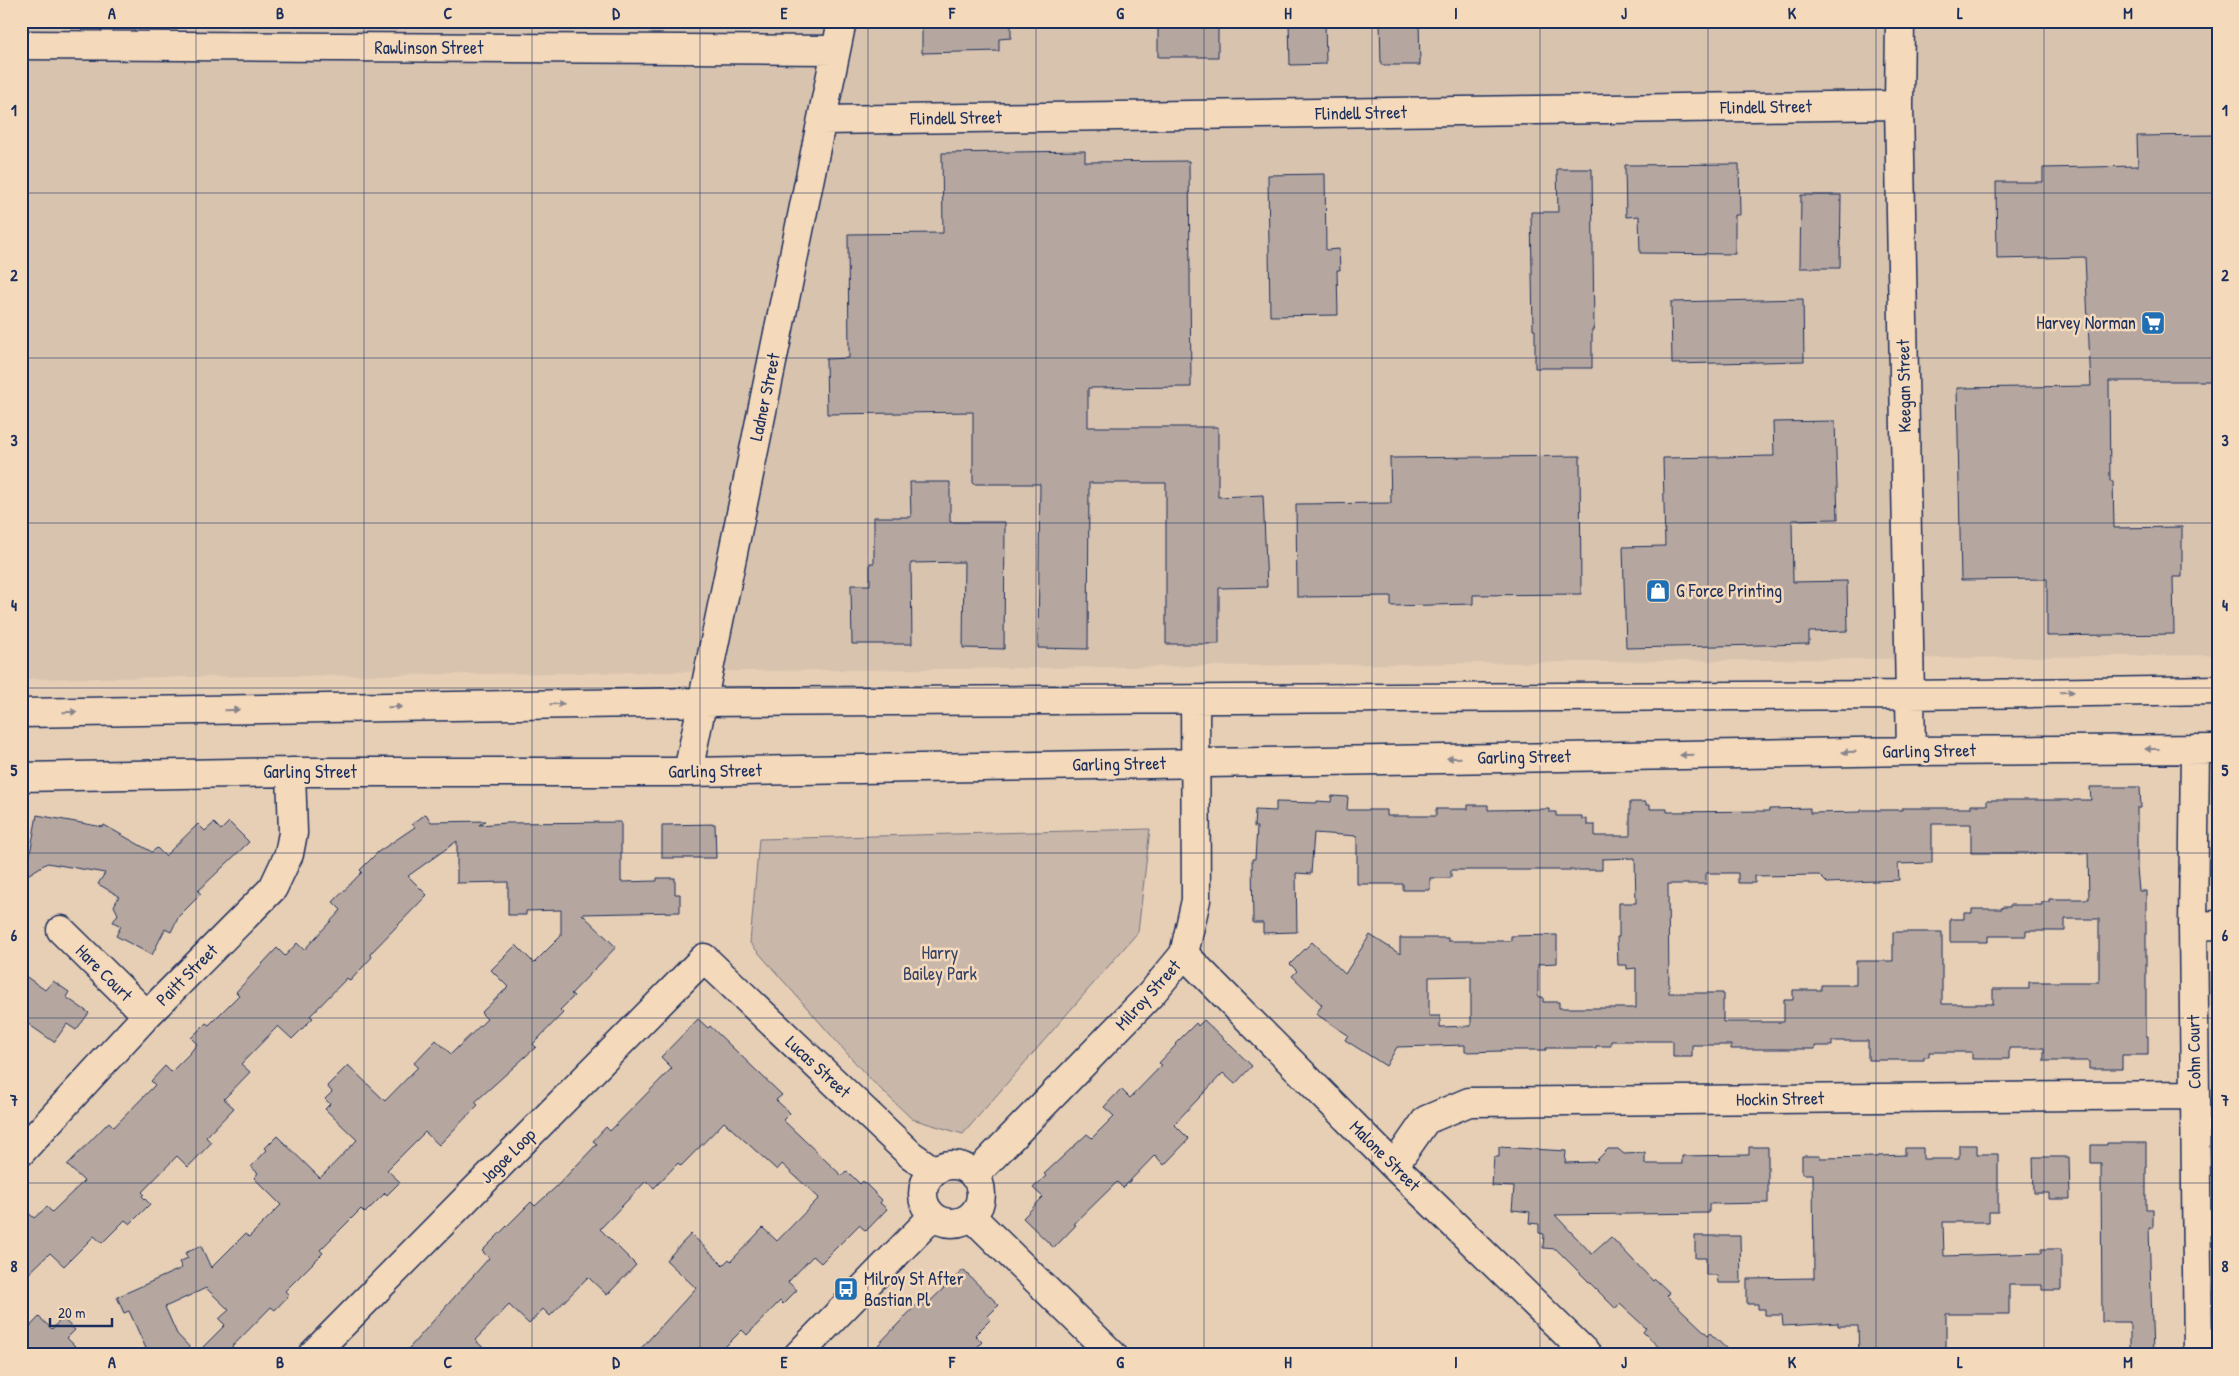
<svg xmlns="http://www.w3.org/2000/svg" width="2239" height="1376" viewBox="0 0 2239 1376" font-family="'Patrick Hand',sans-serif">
  <rect width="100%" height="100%" fill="#e7cfb5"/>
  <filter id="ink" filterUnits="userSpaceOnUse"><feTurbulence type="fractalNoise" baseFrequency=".02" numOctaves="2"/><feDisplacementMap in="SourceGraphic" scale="10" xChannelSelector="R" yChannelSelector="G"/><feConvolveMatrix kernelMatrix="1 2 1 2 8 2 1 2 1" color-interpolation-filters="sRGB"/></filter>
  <g filter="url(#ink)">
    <path fill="#d8c3af" d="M21 21H2218V655L21 679Z"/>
    <path fill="#c9b7a9" stroke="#727384" d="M1150 829 1138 932 963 1134 912 1119 867 1076 750 943 759 839Z"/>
    <path fill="#b5a7a0" stroke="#1b2f5e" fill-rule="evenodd" d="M922 21H1011V38L999 39V51L922 53Z
      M1158 21H1218V57H1158Z
      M1289 21H1325L1326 64 1290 65Z
      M1380 21H1419L1420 65H1381Z
      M2218 135V381H2109L2110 481H2113L2114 528 2182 527V577H2173L2174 634 2047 636V579L1961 580 1957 388 2091 386 2085 257 1997 259 1996 182H2043V168L2138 166 2137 136Z
      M1085 151V162L1189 161 1191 387 1088 388V427H1218V497L1263 495 1267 587 1219 588V644H1166V483H1089L1088 649 1038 648 1040 484H973V412L827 414 826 359 849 358 848 234 943 233 942 153Z
      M1739 164 1740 215H1735V254L1640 253 1639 216 1626 217 1625 165Z
      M1557 169H1592L1594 329H1592V368H1535V330H1533L1531 212H1558Z
      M1325 174 1326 250 1339 249 1340 270H1337L1338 315 1270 316 1268 175Z
      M1801 195H1841L1840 268H1800Z
      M1803 299 1804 361 1672 364 1671 302Z
      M1835 421 1838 519 1792 520 1793 582 1847 581 1848 631 1809 632V644L1626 648 1623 547 1665 546 1663 458 1774 456 1773 422Z
      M1580 456 1581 594 1473 595V604L1391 606V596L1297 597 1296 504 1391 503 1390 458Z
      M910 482H950V522H1005L1004 649 963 648 964 562 911 563 912 644H852L851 585H870V563H874V517H911Z
      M2090 787H2140L2141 808H2137V868L2139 891H2146V1036H2148V1055H2122V1069H2089V1061H2044V1048H2009V1059H1972V1052H1929V1057H1924V1060H1868V1041H1832V1046H1815V1049H1731V1045H1692V1057H1673V1041H1611V1046H1596V1048H1546V1050H1501V1051L1465 1052V1045L1397 1047 1386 1066 1345 1040 1348 1035 1316 1014 1322 1005 1292 976 1297 971 1290 964 1312 942 1345 974 1370 935 1400 954V938H1448V941H1511V936L1557 935V963L1538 964V997H1543V1002H1559V1008H1636V968L1627 969V965H1618L1617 937H1619V903H1636L1635 858 1602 859V870H1451V878H1430V890H1403V884H1357V836L1314 833 1311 874 1296 873 1297 932 1263 933V923H1253L1252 859H1255L1257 827H1254L1255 810 1276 811V802L1317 803V801L1331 802 1332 796 1348 797 1347 810H1387V816H1436V809H1468V805H1488V810L1549 809V812H1556V816H1582V819H1587V825H1595V836H1630V802H1646V805H1650V809H1667V812L1769 811V809L1810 808V813L1861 812V810H1902V808H1971V805H1987V800H2091ZM1932 824H1971V853H2088L2089 899H2049V902H2042V905H2010V907H2002V909H1972V913H1964V919H1950V942H1988V936H2026V931H2065V919H2099V982H2029V989H1993V1004H1942V932H1893V961H1856V985H1821V990H1793V1000H1784V1022H1723V993H1669L1668 884H1706V873H1738V883H1755V876L1819 875 1827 883 1899 880 1898 864 1932 863ZM1471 976V1026L1440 1027V1016H1429V977Z
      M426 814 431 822 486 821 479 825 506 823 621 822V882L657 881V878H675V894H680V912L582 914 616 947 571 994 574 996 560 1010 563 1013 533 1044 536 1047 475 1102 478 1105 439 1145 425 1132 387 1170 400 1182 387 1195 385 1193 365 1213 361 1209 320 1250 323 1253 285 1291 289 1295 275 1310 271 1307 224 1355H149L129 1311 124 1313 117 1297 182 1268 179 1262 188 1258 185 1253 201 1246 211 1268 245 1234 249 1237 281 1205 254 1178 258 1173 251 1167 267 1150 265 1148 277 1136 320 1178 357 1140 325 1109 330 1104 325 1099 332 1092 327 1086 348 1065 385 1101 418 1067 414 1063 436 1040 451 1054 487 1019 481 1013 508 987 491 970 516 945 534 963 561 936V910L526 911V915H508V882L457 883V841L408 876 427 895 370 954 372 957 350 981 347 978 310 1016 313 1018 292 1039 278 1026 241 1064 250 1072 224 1099 234 1108 206 1137 211 1143 188 1167 177 1156 142 1192 144 1194 142 1196 150 1204 130 1224 125 1220 102 1243 94 1236 64 1266 50 1253 21 1281V1206L34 1218 47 1207 52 1212 84 1181 67 1165 109 1122 114 1127 155 1085 151 1081 165 1066 171 1072 190 1053 197 1044 191 1038 206 1023 209 1025 239 995 236 992 277 948 285 956 297 943 304 950 341 910 333 902 362 872 360 870 378 852 415 827 412 824ZM206 1288 229 1310 219 1319 225 1325 196 1354 177 1334 165 1307Z
      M37 815 103 827 104 825 152 852 157 848 165 856 198 824 205 831 214 823 221 830 229 822 249 842 198 891 201 894 179 916 171 932 165 929 152 955 116 936 121 926 113 922 118 914 114 906 119 896 98 884 105 873 47 863 26 876Z
      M715 824 716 858H662V825Z
      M21 973 45 990 53 981 69 992 66 997 89 1013 76 1030 67 1024 54 1042 21 1019Z
      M698 1019 708 1028 710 1026 782 1095 776 1100 790 1113 783 1120 842 1176 847 1171 860 1184 863 1181 882 1200 880 1203 887 1209 866 1231 859 1225 821 1263 813 1256 788 1282 797 1290 783 1304 780 1301 747 1335 742 1330 717 1355H635L696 1288 666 1260 691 1234 723 1265 729 1259 731 1261 763 1228 777 1241 819 1198 782 1164 777 1170 724 1122 681 1166 678 1163 654 1188 646 1181 600 1229 636 1265 607 1295 588 1277 550 1316 543 1309 529 1324 509 1305 475 1340 491 1355H403L489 1258 482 1251 531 1202 535 1206 556 1187 597 1144 593 1141 606 1127 610 1131 672 1068 661 1057Z
      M1204 1020 1252 1066 1235 1084 1223 1073 1174 1124 1189 1139 1164 1165 1155 1155 1123 1188 1117 1182 1074 1224 1076 1225 1054 1248 1023 1218 1043 1197 1033 1188 1046 1176 1044 1174 1087 1134 1092 1138 1114 1116 1104 1107 1121 1089 1130 1098 1162 1065 1159 1063 1176 1045 1175 1044 1196 1023 1198 1026Z
      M2107 1143H2146V1209H2153V1228H2149L2153 1355H2130V1322H2102L2101 1163H2091V1145H2107Z
      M1959 1145H1977V1154H1998V1212H1989V1222H1943L1944 1256 2042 1253V1249H2061V1290H2042V1285H2009V1314H1946V1355H1859L1858 1326H1838V1323L1783 1326 1782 1315H1765V1309H1758V1304H1747V1279L1814 1278 1813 1174H1802V1156H1820V1158L1878 1157V1156L1905 1155V1148H1923V1159H1959Z
      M1499 1147 1566 1151 1565 1163 1595 1162 1608 1149H1618L1624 1154 1645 1153V1164H1682V1156L1749 1155V1147H1768V1203L1709 1204V1213L1555 1215 1592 1254 1611 1237 1653 1281 1655 1279 1670 1293 1667 1296 1708 1335 1710 1333 1733 1355H1667L1643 1332 1646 1328 1620 1304 1616 1309 1556 1249 1543 1248 1544 1234 1539 1233V1224L1529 1223 1530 1212 1512 1210 1514 1187 1492 1186 1494 1157H1499Z
      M2033 1157H2069L2070 1199H2049V1193H2034Z
      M1695 1236H1740L1741 1283H1718L1717 1275H1706V1258H1695Z
      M963 1270 999 1305 988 1316 991 1319 975 1335 982 1342 970 1355H888L878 1345 920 1301 925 1306Z
      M39 1317 52 1329 62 1318 75 1330 67 1338 84 1355H29L21 1347V1336Z"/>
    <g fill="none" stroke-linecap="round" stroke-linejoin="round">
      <defs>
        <path id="minor" d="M1900 21 1899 105 1911 751
          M21 45 836 50
          M822 120 1899 105
          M21 713 702 702 1910 695 2218 690
          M2195 749 2193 926 2198 1355
          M688 772 842 21
          M21 777 291 772H688L1911 751 2218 749
          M2193 926 2218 925
          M61 930 147 1015
          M1184 954 1394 1166 1588 1355
          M21 1152 147 1015 273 888 289 854 293 833 291 772
          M923 1194a29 29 0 1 1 58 0a29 29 0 1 1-58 0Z
          M1394 1166 1426 1120 1469 1102 2194 1095
          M974 1176 1151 994 1184 954 1196 900 1195 700
          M971 1216 1113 1355
          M312 1355 704 958 911 1155 934 1171
          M798 1355 933 1216"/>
      </defs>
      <use href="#minor" stroke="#1b2f5e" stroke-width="31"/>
      <use href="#minor" stroke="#f4d9bb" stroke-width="28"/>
    </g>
    <defs><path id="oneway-solid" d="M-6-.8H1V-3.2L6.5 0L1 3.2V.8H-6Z" transform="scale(1.25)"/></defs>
    <g fill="#88848c">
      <use href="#oneway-solid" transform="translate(2067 692) rotate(-1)"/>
      <use href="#oneway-solid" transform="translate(557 704) rotate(-1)"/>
      <use href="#oneway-solid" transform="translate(395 707) rotate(-1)"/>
      <use href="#oneway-solid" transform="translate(232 710) rotate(-1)"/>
      <use href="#oneway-solid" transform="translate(70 712) rotate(-1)"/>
      <use href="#oneway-solid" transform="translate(2152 749) rotate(180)"/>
      <use href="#oneway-solid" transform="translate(1849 752) rotate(179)"/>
      <use href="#oneway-solid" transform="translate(1687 755) rotate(179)"/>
      <use href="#oneway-solid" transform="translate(1454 758) rotate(179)"/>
    </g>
  </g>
  <path fill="none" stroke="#1b2f5e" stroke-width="1" stroke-opacity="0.55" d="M196 21V1355M364 21V1355M532 21V1355M700 21V1355M868 21V1355M1036 21V1355M1204 21V1355M1372 21V1355M1540 21V1355M1708 21V1355M1876 21V1355M2044 21V1355M21 193H2218M21 358H2218M21 523H2218M21 688H2218M21 853H2218M21 1018H2218M21 1183H2218"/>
  <defs>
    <symbol id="supermarket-square" viewBox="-11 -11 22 22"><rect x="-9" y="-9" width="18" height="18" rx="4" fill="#1f6fb2" stroke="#f4d9bb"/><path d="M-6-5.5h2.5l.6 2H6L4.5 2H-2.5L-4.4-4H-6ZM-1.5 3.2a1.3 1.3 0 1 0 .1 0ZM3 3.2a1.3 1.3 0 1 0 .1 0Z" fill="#fff"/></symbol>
    <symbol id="shop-square" viewBox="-11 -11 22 22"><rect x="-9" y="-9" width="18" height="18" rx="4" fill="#1f6fb2" stroke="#f4d9bb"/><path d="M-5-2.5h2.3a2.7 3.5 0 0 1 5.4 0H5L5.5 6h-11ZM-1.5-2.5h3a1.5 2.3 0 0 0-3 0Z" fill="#fff"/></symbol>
    <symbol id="bus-square" viewBox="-11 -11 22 22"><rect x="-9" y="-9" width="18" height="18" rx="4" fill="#1f6fb2" stroke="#f4d9bb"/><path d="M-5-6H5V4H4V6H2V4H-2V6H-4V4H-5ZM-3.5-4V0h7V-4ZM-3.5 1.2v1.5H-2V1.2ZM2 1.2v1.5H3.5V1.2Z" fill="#fff"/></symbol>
  </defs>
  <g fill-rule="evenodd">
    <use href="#supermarket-square" x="2139" y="309" width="28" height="28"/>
    <use href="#shop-square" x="1644" y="577" width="28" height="28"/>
    <use href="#bus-square" x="832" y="1275" width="28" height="28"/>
  </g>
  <g text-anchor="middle" stroke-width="5" stroke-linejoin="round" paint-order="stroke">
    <g font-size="18" fill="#1b2f5e" stroke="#f4d9bb">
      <text x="429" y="54">Rawlinson Street</text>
      <text transform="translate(1766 107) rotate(-1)" y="6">Flindell Street</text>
      <text transform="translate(1361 113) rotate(-1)" y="6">Flindell Street</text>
      <text transform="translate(956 118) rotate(-1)" y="6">Flindell Street</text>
      <text transform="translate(1904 386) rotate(-91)" y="6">Keegan Street</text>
      <text transform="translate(765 397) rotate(-78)" y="6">Ladner Street</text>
      <text transform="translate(1929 751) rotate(-1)" y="6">Garling Street</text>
      <text transform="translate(1524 757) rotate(-1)" y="6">Garling Street</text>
      <text transform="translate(1119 764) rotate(-1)" y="6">Garling Street</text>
      <text transform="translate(715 771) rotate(-1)" y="6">Garling Street</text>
      <text x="310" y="778">Garling Street</text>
      <text transform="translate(104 973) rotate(45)" y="6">Hare Court</text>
      <text transform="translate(187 975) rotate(-45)" y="6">Paitt Street</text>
      <text transform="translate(1148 995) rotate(-48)" y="6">Milroy Street</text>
      <text transform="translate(2194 1052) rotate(-91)" y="6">Cohn Court</text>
      <text transform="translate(818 1067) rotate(43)" y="6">Lucas Street</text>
      <text transform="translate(1780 1099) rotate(-1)" y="6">Hockin Street</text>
      <text transform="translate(508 1156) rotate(-45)" y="6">Jagoe Loop</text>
      <text transform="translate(1385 1156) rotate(45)" y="6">Malone Street</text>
    </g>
    <g font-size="18" fill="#1b2f5e" stroke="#f4d9bb" text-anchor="start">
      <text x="2136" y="329" text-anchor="end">Harvey Norman</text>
      <text x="1676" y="597">G Force Printing</text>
      <text x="864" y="1285">Milroy St After<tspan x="864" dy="21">Bastian Pl</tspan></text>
    </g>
    <g font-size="18" fill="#354369" stroke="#f4d9bb">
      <text x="940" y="959">Harry<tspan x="940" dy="21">Bailey Park</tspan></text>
    </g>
  </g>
  <rect width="2239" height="1376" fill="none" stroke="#f4d9bb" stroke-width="55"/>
  <path d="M50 1318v8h62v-8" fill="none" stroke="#1b2f5e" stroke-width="2.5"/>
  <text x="58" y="1318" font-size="15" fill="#1b2f5e" stroke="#f4d9bb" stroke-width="4" paint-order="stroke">20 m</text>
  <rect x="28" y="28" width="2184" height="1320" fill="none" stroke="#1b2f5e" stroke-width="2"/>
  <g font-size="16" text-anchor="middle" font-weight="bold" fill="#1b2f5e">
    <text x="112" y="19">A</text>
    <text x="280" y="19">B</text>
    <text x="448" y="19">C</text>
    <text x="616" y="19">D</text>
    <text x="784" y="19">E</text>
    <text x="952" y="19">F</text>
    <text x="1120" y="19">G</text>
    <text x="1288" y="19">H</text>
    <text x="1456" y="19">I</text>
    <text x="1624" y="19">J</text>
    <text x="1792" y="19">K</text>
    <text x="1960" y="19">L</text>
    <text x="2128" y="19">M</text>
    <text x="14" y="116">1</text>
    <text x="2225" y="116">1</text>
    <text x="14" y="281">2</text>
    <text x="2225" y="281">2</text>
    <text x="14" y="446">3</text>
    <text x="2225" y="446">3</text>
    <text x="14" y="611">4</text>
    <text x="2225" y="611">4</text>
    <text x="14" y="776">5</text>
    <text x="2225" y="776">5</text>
    <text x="14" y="941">6</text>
    <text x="2225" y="941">6</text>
    <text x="14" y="1106">7</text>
    <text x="2225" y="1106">7</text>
    <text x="14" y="1272">8</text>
    <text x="2225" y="1272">8</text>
    <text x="112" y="1368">A</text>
    <text x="280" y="1368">B</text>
    <text x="448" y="1368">C</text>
    <text x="616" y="1368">D</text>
    <text x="784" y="1368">E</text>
    <text x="952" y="1368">F</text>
    <text x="1120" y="1368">G</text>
    <text x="1288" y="1368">H</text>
    <text x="1456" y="1368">I</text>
    <text x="1624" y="1368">J</text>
    <text x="1792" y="1368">K</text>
    <text x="1960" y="1368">L</text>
    <text x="2128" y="1368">M</text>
  </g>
</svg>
